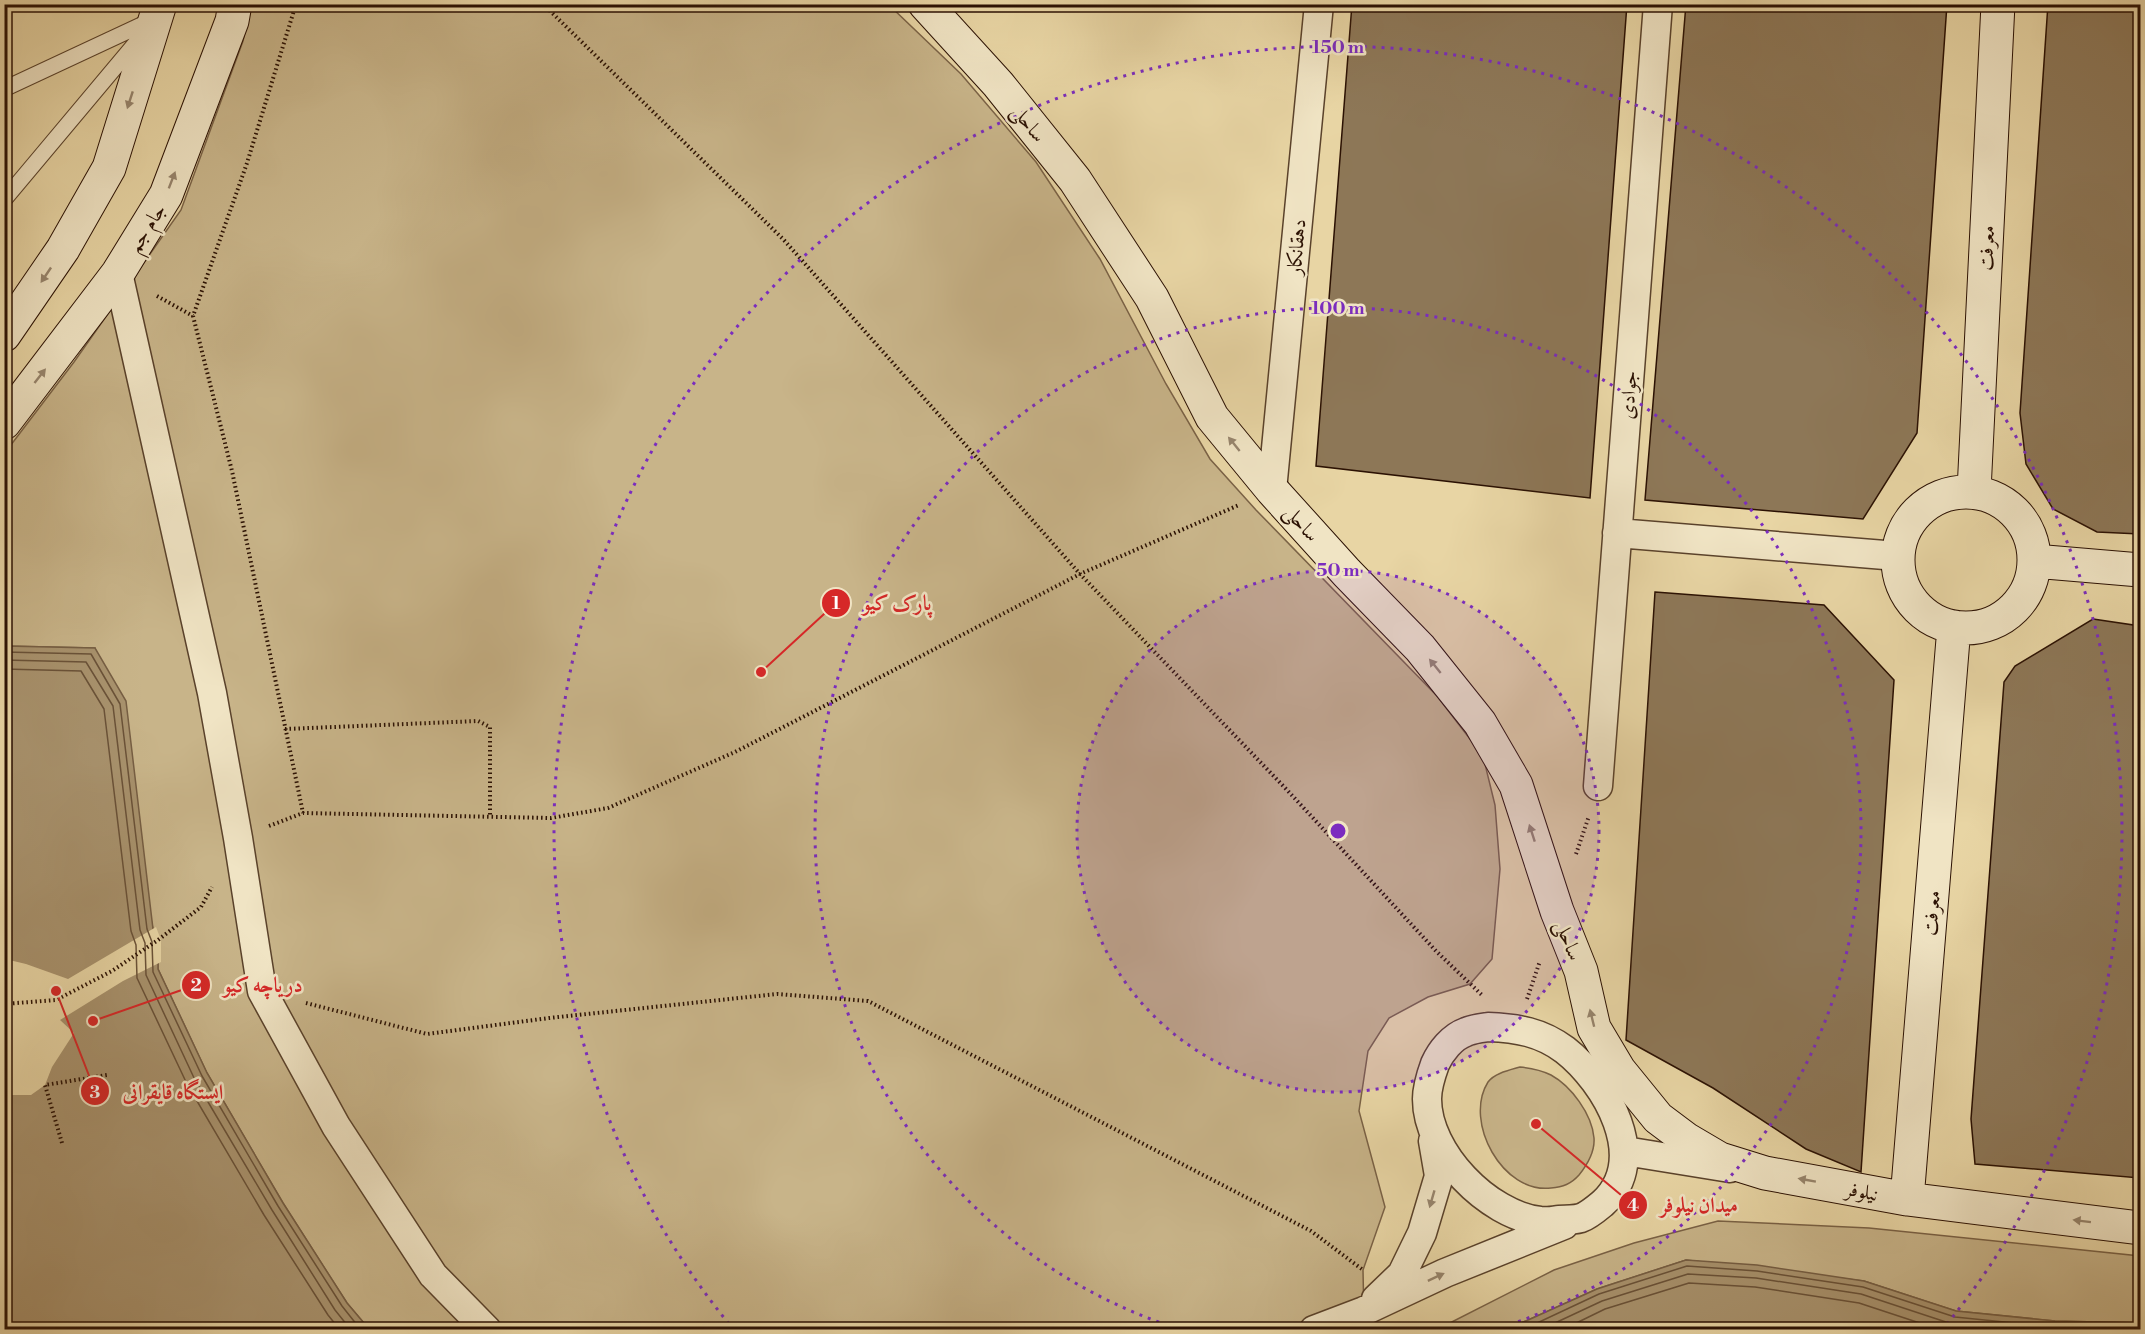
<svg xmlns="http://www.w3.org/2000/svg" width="2145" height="1334" viewBox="0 0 2145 1334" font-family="'Libre Bodoni',Amiri,serif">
  <rect width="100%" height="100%" fill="#e8d5a4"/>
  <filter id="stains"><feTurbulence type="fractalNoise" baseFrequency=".00333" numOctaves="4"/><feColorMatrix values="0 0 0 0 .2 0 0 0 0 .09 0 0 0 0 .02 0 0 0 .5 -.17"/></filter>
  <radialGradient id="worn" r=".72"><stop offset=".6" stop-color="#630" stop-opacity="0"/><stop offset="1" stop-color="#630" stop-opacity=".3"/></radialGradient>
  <path fill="#c8b489" stroke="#7a6246" stroke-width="1.5" d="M251 5H889L961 74 1036 162 1100 259 1166 384 1210 459 1256 510 1437 696 1483 756 1495 805 1500 869 1492 959 1470 984 1428 997 1389 1018 1368 1051 1359 1111 1385 1207 1363 1270 1364 1320 1413 1329H369L347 1303 283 1203 207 1073 158 969V940L153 929 95 648 5 646 4 454 74 362 181 210 243 41Z
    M1520 1067C1531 1068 1541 1070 1551 1075 1571 1086 1592 1114 1594 1138 1595 1151 1587 1165 1579 1175 1571 1184 1563 1187 1551 1188 1503 1194 1463 1122 1488 1082 1495 1073 1510 1070 1520 1067Z
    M1718 1221 1869 1228 2140 1256V1323L2055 1321 1956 1311 1864 1281 1686 1260 1597 1289 1508 1329 1436 1330 1554 1270 1634 1243Z"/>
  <path fill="#a8926d" stroke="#765e43" stroke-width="1.5" d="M5 646 95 648 126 701 153 929 158 940V969L207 1073 283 1203 347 1303 369 1329 5 1330Z
    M1686 1260 1757 1265 1864 1281 1956 1311 2055 1321 2140 1323V1329H1508L1597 1289Z"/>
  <path fill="#e8d5a4" d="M156 927 161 940V962L123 981 60 1020 74 1033 52 1067 45 1085 31 1095H5V959L26 964 68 979Z"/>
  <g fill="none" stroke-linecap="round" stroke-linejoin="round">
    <path stroke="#6a5238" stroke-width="1.5" d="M4 652 91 654 120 704 147 929 152 942 153 972 202 1076 278 1206 342 1306 361 1330
      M4 660 86 662 113 706 140 930 145 943 146 975 195 1080 272 1210 335 1310 351 1330
      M4 669 81 671 104 709 131 931 136 945 137 978 187 1084 264 1215 328 1315 340 1330
      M1522 1330 1599 1294 1687 1266 1757 1271 1863 1287 1955 1317 2054 1327 2140 1329
      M1540 1330 1602 1301 1688 1274 1756 1278 1861 1294 1952 1324 2005 1330
      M1562 1330 1605 1309 1689 1283 1755 1287 1859 1303 1941 1330"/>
  </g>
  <path fill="#8d7757" stroke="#2b1103" stroke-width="1.5" d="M1352 4H1627L1590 498 1316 466Z
    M1686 4H1947L1917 433 1863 519 1645 500Z
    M2048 4H2140V534L2097 532 2053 509 2026 464 2020 413Z
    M1655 592 1824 605 1894 680 1861 1172 1806 1149 1713 1088 1626 1040Z
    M2093 619 2140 626V1178L1975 1164 1971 1119 2004 682 2015 666Z"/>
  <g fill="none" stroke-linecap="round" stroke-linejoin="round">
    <defs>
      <path id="lane" d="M4 89 154 19
        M4 200 139 39"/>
      <path id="street" d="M118 273 212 693 238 838 262 991 336 1126 433 1275 487 1330
        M1272 490 1319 4
        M1617 533 1897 556
        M1598 786 1658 4
        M1488 1027C1517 1028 1541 1032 1565 1050 1606 1082 1651 1159 1603 1203 1597 1208 1589 1215 1581 1218 1574 1220 1565 1220 1558 1220 1552 1221 1546 1222 1540 1221 1488 1215 1427 1153 1427 1099 1427 1087 1431 1075 1435 1064 1441 1051 1452 1037 1466 1032 1472 1029 1481 1028 1488 1027Z
        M1625 1151 1730 1168
        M1376 1299 1402 1274 1422 1233 1439 1176 1433 1141
        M1314 1330 1364 1311 1445 1273 1564 1225"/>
      <path id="secondary" d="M925 4 998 84 1075 180 1152 298 1212 417 1272 490 1347 573 1420 648 1480 723 1516 785 1557 911 1581 971 1594 1028 1619 1070 1658 1118 1686 1139 1720 1159 1765 1173 1907 1199 2140 1228
        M4 335 63 249 109 168 160 4
        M4 423 118 273 166 195 232 21 235 4
        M1974 491 1998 4
        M1898 560a68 68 0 1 1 136 0a68 68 0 1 1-136 0Z
        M2034 561 2140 570
        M1907 1199 1954 627"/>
    </defs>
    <use href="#lane" stroke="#5a422b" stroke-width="17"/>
    <use href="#street" stroke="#5a422b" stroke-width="31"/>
    <use href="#secondary" stroke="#2b1103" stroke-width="35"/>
    <path stroke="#2b1103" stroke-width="4" stroke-dasharray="1.5 3" stroke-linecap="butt" d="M296 4 247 163 193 316 232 471 303 813
      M543 4 783 239 1080 574 1288 791 1436 951 1483 996
      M157 296 193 316
      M285 729 478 721 490 727V815
      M269 826 303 813 551 818 608 808 735 752 1080 574 1239 505
      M1576 854 1589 816
      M1527 999 1540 961
      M306 1003 427 1034 549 1018 777 994 868 1001 1311 1231 1363 1270
      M4 1004 56 1000 112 971 158 940 201 907 212 887
      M62 1143 45 1085 107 1075"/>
    <use href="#lane" stroke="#f0e4c4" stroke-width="15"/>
    <use href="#street" stroke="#f0e4c4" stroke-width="28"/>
    <use href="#secondary" stroke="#f0e4c4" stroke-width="33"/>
  </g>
  <defs><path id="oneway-solid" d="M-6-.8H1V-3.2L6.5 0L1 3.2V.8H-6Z" transform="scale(1.5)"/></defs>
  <g fill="#97856d">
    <use href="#oneway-solid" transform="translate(130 100) rotate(108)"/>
    <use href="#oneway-solid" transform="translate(172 180) rotate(-69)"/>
    <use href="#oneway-solid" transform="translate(46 275) rotate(124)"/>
    <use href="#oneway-solid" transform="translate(40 376) rotate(-52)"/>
    <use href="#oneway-solid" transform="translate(1234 444) rotate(-129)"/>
    <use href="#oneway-solid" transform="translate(1435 666) rotate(-129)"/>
    <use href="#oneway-solid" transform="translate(1532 833) rotate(-108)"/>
    <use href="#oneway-solid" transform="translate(1592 1018) rotate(-104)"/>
    <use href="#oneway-solid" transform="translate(1807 1180) rotate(-170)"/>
    <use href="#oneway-solid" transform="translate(1432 1199) rotate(106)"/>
    <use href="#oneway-solid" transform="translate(2082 1221) rotate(-173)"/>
    <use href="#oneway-solid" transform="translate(1436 1277) rotate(-25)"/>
  </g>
  <circle cx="1338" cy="831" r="261" fill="#7b2cbf" fill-opacity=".12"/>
  <g fill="none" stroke="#7b2cbf" stroke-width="3" stroke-dasharray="3 6">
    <circle cx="1338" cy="831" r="261"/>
    <path d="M1176 1328A523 523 0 1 1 1500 1328"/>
    <path d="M729 1324A784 784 0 1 1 1947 1324"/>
  </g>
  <g text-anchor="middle" stroke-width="5" stroke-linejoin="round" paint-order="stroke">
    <g font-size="20" fill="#2b1103" stroke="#f0e4c4">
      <text transform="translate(1029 123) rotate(51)" y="7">ساحلی</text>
      <text transform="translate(146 228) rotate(-58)" y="7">جام جم</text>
      <text transform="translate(1296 247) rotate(-85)" y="7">دهقانکار</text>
      <text transform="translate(1986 248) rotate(-87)" y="7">معرفت</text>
      <text transform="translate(1628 395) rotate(-86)" y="7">جوادی</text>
      <text transform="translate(1302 523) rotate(48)" y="7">ساحلی</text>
      <text transform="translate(1931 913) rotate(-85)" y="7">معرفت</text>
      <text transform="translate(1569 940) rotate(68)" y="7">ساحلی</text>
      <text transform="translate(1862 1191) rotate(11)" y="7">نیلوفر</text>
    </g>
  </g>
  <circle cx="1338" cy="831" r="9" fill="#7b2cbf" stroke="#f0e4c4" stroke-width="3"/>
  <g font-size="18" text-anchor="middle" font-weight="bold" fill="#7b2cbf" stroke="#f0e4c4" stroke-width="5" stroke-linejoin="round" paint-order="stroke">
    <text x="1338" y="53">150 m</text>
    <text x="1338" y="314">100 m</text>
    <text x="1338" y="576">50 m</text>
  </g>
  <path fill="none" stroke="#d62828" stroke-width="2" d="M761 672L836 603M93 1021L196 985M56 991L95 1091M1536 1124L1633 1205"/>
  <g fill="#d62828" stroke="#f0e4c4" stroke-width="2">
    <circle cx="761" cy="672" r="6"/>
    <circle cx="93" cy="1021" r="6"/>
    <circle cx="56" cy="991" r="6"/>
    <circle cx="1536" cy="1124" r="6"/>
    <circle cx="836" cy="603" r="15"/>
    <circle cx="196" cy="985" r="15"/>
    <circle cx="95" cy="1091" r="15"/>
    <circle cx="1633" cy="1205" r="15"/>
  </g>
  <g font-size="18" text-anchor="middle" font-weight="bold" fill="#fff">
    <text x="836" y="609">1</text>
    <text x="196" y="991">2</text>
    <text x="95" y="1098">3</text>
    <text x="1633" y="1211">4</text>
  </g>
  <g font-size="21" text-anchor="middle" font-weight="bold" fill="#d62828" stroke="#f0e4c4" stroke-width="5" stroke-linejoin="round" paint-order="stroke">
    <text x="897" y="610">پارک کیو</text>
    <text x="263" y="992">دریاچه کیو</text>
    <text x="173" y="1099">ایستگاه قایقرانی</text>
    <text x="1699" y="1212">میدان نیلوفر</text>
  </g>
  <rect width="2145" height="1334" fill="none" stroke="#e8d5a4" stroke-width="24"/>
  <rect x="6" y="6" width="2133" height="1322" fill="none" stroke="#2b1103" stroke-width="3"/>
  <rect x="12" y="12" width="2121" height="1310" fill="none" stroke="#2b1103" stroke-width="1.5"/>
  <rect width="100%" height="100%" filter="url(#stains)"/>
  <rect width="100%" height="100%" fill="url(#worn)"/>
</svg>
